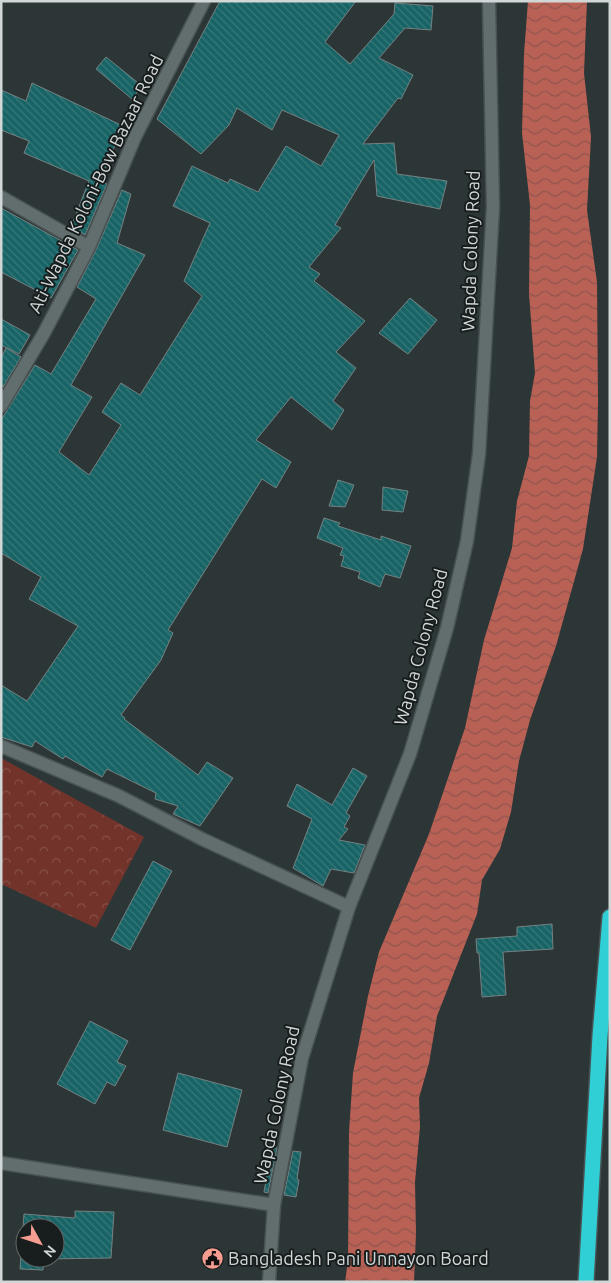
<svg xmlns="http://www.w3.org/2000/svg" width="611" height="1283" viewBox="0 0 611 1283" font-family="Ubuntu,sans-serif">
  <defs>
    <pattern id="forest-crowns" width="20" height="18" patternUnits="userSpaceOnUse" patternTransform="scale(1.25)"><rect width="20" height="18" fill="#72332b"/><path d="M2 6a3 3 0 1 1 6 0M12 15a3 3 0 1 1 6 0" fill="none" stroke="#855049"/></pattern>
    <pattern id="water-waves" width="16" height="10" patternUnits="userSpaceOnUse" patternTransform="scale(1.25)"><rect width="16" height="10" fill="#ba6155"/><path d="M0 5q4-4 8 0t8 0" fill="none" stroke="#8f554e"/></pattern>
    <pattern id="building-back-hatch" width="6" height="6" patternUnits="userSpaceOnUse" patternTransform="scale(1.25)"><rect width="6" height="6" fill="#176365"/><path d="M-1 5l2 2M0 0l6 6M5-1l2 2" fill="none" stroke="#38797a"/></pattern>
  </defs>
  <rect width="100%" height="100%" fill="#2c3637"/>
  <path fill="url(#forest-crowns)" d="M1 758 144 837 96 928 1 884Z"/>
  <path fill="url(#water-waves)" d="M528 1H587L584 73 591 137 587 210 597 282 598 402 597 457 583 549 556 646 530 720 519 761 511 812 500 849 482 880 477 914 437 1016 429 1063 419 1098 420 1127 415 1182 416 1233 414 1282H345L348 1261 349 1132 353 1073 368 996 379 952 429 834 465 728 484 640 512 548 517 501 529 456 530 401 535 373 529 294 530 205 522 133 524 54Z"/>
  <path fill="url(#building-back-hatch)" stroke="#758181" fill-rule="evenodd" d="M220 1H356L325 42 350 64 394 14 395 3 433 6 431 30 405 28 379 58 413 75 401 99 398 98 363 144 394 143 397 174 447 181 440 209 377 196 374 160 335 225 341 228 309 267 320 274 314 281 365 321 336 352 356 368 333 401 344 410 332 430 291 397 256 440 291 462 276 488 262 479 168 630 173 633 161 660 121 715 125 718 124 719 198 775 207 762 233 778 200 826 173 814 178 806 155 799 156 793 107 769 102 777 65 756 63 759 35 741 32 747 1 737V685L27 701 78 626 29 599 41 577 1 553V420L35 365 51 374 96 299 77 287 96 250 122 190 131 194 117 243 145 255 71 385 92 397 59 452 89 475 121 425 102 412 121 383 140 395 202 296 184 281 210 223 173 206 192 166 228 183 230 179 258 192 286 146 321 166 339 135 282 110 272 130 237 108 229 125 201 154 157 119Z
    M106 57 142 86 132 99 96 69Z
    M32 83 123 126 100 181 107 184 85 235 71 227 89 181 24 153 29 141 1 130V90L26 101Z
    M1 208 78 250 51 298 1 272Z
    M410 298 437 320 408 354 379 333Z
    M1 319 30 335 19 354 1 345Z
    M6 348 21 357 3 387 1 385V358Z
    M338 480 354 485 345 507 329 506Z
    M383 487 408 491 403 512 382 510Z
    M324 518 340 523 338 526 381 540V536L411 546 400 578 385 574 380 587 358 578 360 572 341 566 344 556 340 555 343 548 317 538Z
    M353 768 367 776 346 813 350 816 344 827 348 829 339 840 365 845 354 873 331 869 323 886 293 868 312 819 287 806 297 784 332 805Z
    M153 861 172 871 130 950 111 940Z
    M552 924 553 949 503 952 506 995 482 997 479 953H477L476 939 517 936V927Z
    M90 1021 128 1041 117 1062 126 1066 115 1086 107 1082 95 1104 57 1084Z
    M178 1073 242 1090 227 1147 163 1130Z
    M274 1148H277L268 1193 264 1192 267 1175H270Z
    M293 1151 301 1152 297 1179 299 1180 296 1197 284 1195Z
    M75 1211 114 1212 111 1258 44 1259 43 1270 20 1269 24 1214 75 1218ZM25 1228H55V1258H25Z"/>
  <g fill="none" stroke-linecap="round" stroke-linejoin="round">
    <defs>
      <path id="minor" d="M1 197 89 247
        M1 406 44 333 89 247 135 137 204 1
        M1 746 119 796 202 839 349 907
        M1 1163 274 1205
        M269 1282 274 1205 302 1058 349 907 410 754 447 628 467 541 479 454 493 207 489 1"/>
      <path id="highway" d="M586 1282 600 1036 610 917"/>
    </defs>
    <use href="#minor" stroke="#495252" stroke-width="15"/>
    <use href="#highway" stroke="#495252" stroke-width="18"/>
    <use href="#minor" stroke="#626e6e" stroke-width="12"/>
    <use href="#highway" stroke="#30cfd5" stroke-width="15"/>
  </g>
  <defs>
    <symbol id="civic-disc" viewBox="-11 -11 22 22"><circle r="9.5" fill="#f59d90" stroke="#181d1d"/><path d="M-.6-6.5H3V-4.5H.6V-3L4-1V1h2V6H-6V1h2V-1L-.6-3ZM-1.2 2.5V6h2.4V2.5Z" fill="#111"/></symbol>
  </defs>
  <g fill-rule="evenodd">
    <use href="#civic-disc" x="200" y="1246" width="25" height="25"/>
  </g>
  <g text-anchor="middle" stroke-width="4" stroke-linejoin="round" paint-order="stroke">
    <g font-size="18" fill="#d1d7d7" stroke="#181d1d">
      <text transform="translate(96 184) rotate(-64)" y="6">Ati-Wapda Koloni-Bow Bazaar Road</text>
      <text transform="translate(471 251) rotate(-88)" y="6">Wapda Colony Road</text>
      <text transform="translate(421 647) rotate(-75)" y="6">Wapda Colony Road</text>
      <text transform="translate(277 1105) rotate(-78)" y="6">Wapda Colony Road</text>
    </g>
    <g font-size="18" fill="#d1d7d7" stroke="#181d1d" text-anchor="start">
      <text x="228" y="1265">Bangladesh Pani Unnayon Board</text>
    </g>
  </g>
  <rect width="611" height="1283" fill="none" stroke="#d1d7d7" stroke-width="5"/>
  <g transform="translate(40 1243) rotate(130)"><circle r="24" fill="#181d1d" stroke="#626767"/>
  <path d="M0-4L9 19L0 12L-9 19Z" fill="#f59d90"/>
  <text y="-8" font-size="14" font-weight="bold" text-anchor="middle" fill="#d1d7d7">N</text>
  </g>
</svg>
